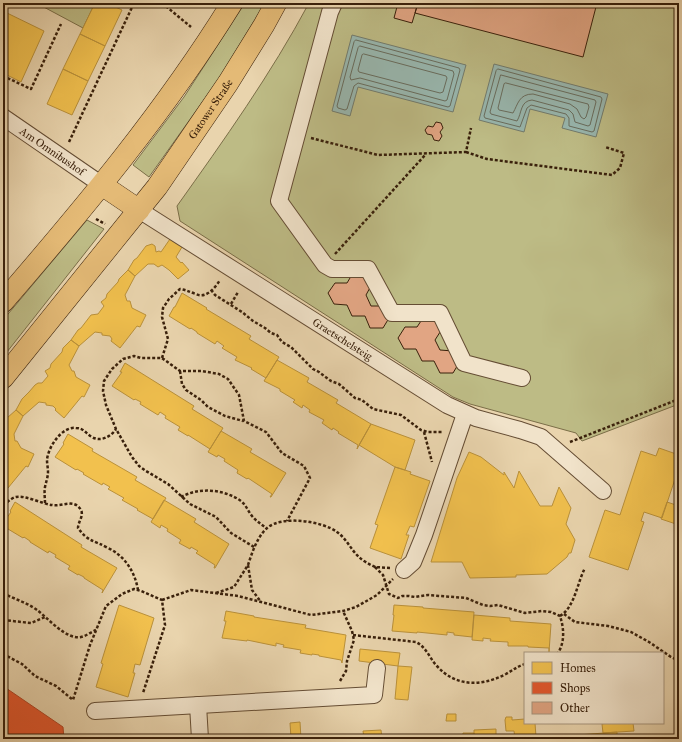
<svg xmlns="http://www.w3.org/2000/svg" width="682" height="742" viewBox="0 0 682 742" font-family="'IM FELL Great Primer',serif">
  <rect width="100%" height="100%" fill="#e9d4ad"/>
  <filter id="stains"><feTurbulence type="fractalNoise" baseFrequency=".005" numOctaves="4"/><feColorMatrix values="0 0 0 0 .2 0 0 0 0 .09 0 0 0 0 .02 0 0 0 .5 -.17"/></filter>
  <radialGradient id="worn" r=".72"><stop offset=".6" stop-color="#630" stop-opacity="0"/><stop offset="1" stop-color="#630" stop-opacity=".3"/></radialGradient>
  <path fill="#bdbb85" stroke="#7b6e48" d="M39 3H95L83 28 40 5Z
    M245 3H265L218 80 149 177 133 165 184 97Z
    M309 3H679V404L582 441 576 433 470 404 453 397 180 221 177 206C224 140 271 74 309 3Z
    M87 220 104 229 3 357V320Z"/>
  <path fill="#98b7af" stroke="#727b6d" d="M352 35 466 65 453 112 358 87 350 116 332 111Z
    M494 64 608 94 596 137 562 128 565 118 530 109 524 132 479 120Z"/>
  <path fill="#f2c14e" stroke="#ba913a" d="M95 3H107L122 10 105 46 80 34Z
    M7 13 44 31 21 82 3 73V21Z
    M80 34 105 46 88 81 63 69Z
    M63 69 88 81 72 115 47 104Z
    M170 239 182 247 176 257 181 263 182 262 189 270 178 279 169 270 162 265 158 267 154 264H148L135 276 128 270 134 260 137 258 146 246 152 244 155 246 156 252 159 251 161 252Z
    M128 270 135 276 125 295 127 301H130L132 308 146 315 140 327 137 326 120 348 111 341 112 339 110 336 102 335V333L95 332 79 346 71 340 78 330 81 328 91 315 98 314 104 306 101 302 106 298 107 294 118 282 119 279Z
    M182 293 207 308 206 309 251 336 249 339 279 357 266 378 251 369 252 368 235 360 237 357 222 348 224 346 217 341 215 344 197 333V332L191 328 190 329 169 316 174 307H175Z
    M71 340 79 346 69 365 72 371H74L76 377 90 385 84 397 82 396 64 418 55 410 56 409 53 406 46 405V403L39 402 23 416 16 410 22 399 29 392 35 385 38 383H42L48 376 45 371 50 368 51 364 62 352 63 348Z
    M277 360 309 378 307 382 338 400 336 403 371 424 357 449 358 445 338 433 339 432 333 428 332 430 322 423 324 420 309 412 310 410 303 405 302 408 293 402 295 400 280 391V389L264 381Z
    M125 363 194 406 192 409 223 428 210 449 188 435V436L178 430 180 427 165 418 166 416 160 412 158 415 140 404 141 402 135 399 134 400 112 386 122 372H120Z
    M16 410 23 416 14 434 15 441H17L21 448 34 454 28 467 26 466 8 488 3 483V425L7 418Z
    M371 424 415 440 405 470 395 467 359 445Z
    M221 431 252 449 250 452 286 473 271 497H270L272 494 248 478 247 479 237 473 238 470 224 461 225 459 218 455 217 457 208 452Z
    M68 434 93 449 92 451 137 477 135 480 166 498 153 519 137 510 138 509 122 500 124 498 108 489 110 487 103 483 102 485 83 474 84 473 77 469 76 470 55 457 64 444 63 443Z
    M659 448 679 455V467L662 518 644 512 641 521 644 522 628 570 589 557 605 510 620 515 641 451 656 456Z
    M469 452 481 457 504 475V472L514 488 519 471 540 506H552L559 487 571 508 566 524 575 540 571 553H569L567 557 547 574 516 575V577L470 578 462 562H431L457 478Z
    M395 467 411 472 410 474 430 481 414 527 410 526 406 535H409L401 559 370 548 378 525 375 524Z
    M164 500 196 519 194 522 229 544 215 568H214L215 565 196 553 198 551 191 547 190 549 179 543 181 540 167 531 168 529 161 525 160 528 151 522Z
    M15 502 82 545 81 547 117 568 102 593 103 590 84 578V577L78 574V575L68 569 70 566 55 557 56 555 49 551 48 553 30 542V541L24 537 23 538 3 526V523L11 512 10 511Z
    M667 502 679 506V525L661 519Z
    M119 605 154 618 140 665 135 664 133 673H135L128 697 96 687 103 664 101 663Z
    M394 605 423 607V608L474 612 472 637 454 635V633L447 632V635L417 632V633L392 631 394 615H393Z
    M226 611 254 616V617L306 625 305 628 346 635 342 663 341 660 319 656V655L312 654V655L300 653 301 650 283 647 284 645 276 643V646L247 640V641L222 638 226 621H224Z
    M474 615 510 618V621L551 624 549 652V648L528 647V646H508V642L490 641 491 639 483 638V641L472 640Z
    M360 649 400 653 398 666 359 661Z
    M398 666 412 667 408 700 395 699Z
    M447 714H456V721H446Z
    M506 717H512V720L525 719V723H535L536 737 515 738 514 731H506L505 720Z
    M300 722 301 739H289L291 738 290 723Z
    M607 723H633L634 731 603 733 602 724Z
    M496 729V739H474V730Z
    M381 730 382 739H361L364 738 363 731Z
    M617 732V739H578V735Z
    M463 733H474V739H463Z
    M563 735V739H542V737Z
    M542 737V739H506Z"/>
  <path fill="#e4572e" stroke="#b14624" d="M3 686 63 727 64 739H3Z"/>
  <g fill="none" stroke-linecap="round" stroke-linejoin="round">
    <path stroke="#686c5d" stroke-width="1" d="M356 40 459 68 460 70 450 106 448 107 358 83 354 86 347 109 345 110 338 108 337 106 354 42Z
      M360 46 453 71 454 74 447 100 445 101 360 78 351 80 350 77 358 48Z
      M364 54 446 76 447 78 443 92 440 93 359 72 358 70 362 55Z
      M498 69 601 97 602 99 594 131 592 132 569 126V118L566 114 531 105 527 108 520 127 485 118 484 116 496 71Z
      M501 75 595 100 596 102 590 125 588 126 575 122 573 114 569 110 532 100C520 101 522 113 517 121L491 114 490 112 500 77Z
      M506 83 588 104 589 107 586 117 584 119 581 117 577 109 570 104 533 94C519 94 518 104 513 113L499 110 498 108 504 84Z"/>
  </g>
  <path fill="#e1a583" stroke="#39200b" d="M398 3H418L412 23 394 18Z
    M418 3H597L583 57 415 13Z
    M436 122 441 123 443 128 440 132 442 136 439 141 434 140 432 135 427 134 425 130 428 126 433 127Z
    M353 273H366L372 284 366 295 371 306H383L389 318 383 328H370L365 316H352L347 305 334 304 328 293 335 283H347Z
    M436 317 442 329 435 340 440 350 453 351 459 363 453 373H440L434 361H422L416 349H404L398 338 405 327H417L423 318Z"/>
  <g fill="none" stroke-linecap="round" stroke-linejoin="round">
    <defs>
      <g id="minor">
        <path d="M334 3 330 12 279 201 325 265 332 269H368L392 313H440L464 363 522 378"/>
        <path id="s1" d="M3 117 102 185"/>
        <path id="s2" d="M139 210 447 405 476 418 520 430 541 437 603 491"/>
        <path d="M404 570 413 562 424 535 465 414"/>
        <path d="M198 705 200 739"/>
        <path d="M95 711 374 695 377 668"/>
      </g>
      <g id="major">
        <path d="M102 185 139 210"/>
        <path d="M3 302C85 207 166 110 232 3"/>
        <path id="s3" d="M3 378 157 187 228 83 264 25 276 3"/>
      </g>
    </defs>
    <use href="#minor" stroke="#654d34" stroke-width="18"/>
    <use href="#major" stroke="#39200b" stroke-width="22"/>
    <path stroke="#39200b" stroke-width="2.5" stroke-dasharray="3 2" stroke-linecap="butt" d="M162 3 191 27
      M3 76 31 89 61 24
      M311 138 378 155 466 152 471 128
      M69 142 134 3
      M466 152 487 159 612 175 620 168 624 153 605 147
      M96 219 105 224
      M335 254 426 154
      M211 290 215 295 242 312 253 321 265 328 271 333 277 335 282 342 291 347 313 369 319 372 331 381 339 384 355 398 362 400 373 409 401 415 421 430 428 432H442
      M231 304 238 292
      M162 358 168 339 162 317 163 308 169 299 180 289C186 290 190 292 196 294 206 299 215 288 220 280
      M180 371 182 384 186 390 201 400 208 407 225 416 243 421
      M424 432 432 462
      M570 442 679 399
      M181 497C199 487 224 489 241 501 246 505 248 511 252 516 256 521 261 524 266 528
      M45 503C45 498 44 493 45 487 46 482 48 477 48 472 48 468 47 464 47 460 48 447 62 426 76 428 84 428 86 434 92 437 100 442 111 437 116 429
      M3 505C7 503 11 498 16 497 26 495 42 504 52 505 62 507 74 498 81 510 84 516 78 522 78 528 88 542 94 540 108 548 125 556 135 572 138 590
      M254 547 231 533 216 517 190 504 168 484 146 471 139 466 132 457 116 429 106 405 103 391 104 381 112 369 123 359 134 356 141 358H162L180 371H202L219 374 228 379 239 395 244 421 266 432 282 453 304 466 310 478 287 521
      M248 565C252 553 257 537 267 528 282 515 322 521 337 532 346 538 351 550 359 557 363 561 369 564 375 567
      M390 568 375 567 383 575 389 594 398 598 402 596H409L415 597 428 595 466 598 483 605 490 606 498 605 525 613 542 611 551 612 560 616C564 628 565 642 558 653
      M3 593C14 599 26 602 37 610 48 618 66 640 81 637 86 636 91 632 96 630
      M216 593 234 587 248 565 252 590 261 602
      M162 600 191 590 238 596 311 615 343 611 356 607 377 595 393 579
      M564 614 575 622 608 626 631 632 649 642 671 657 679 661
      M560 616C575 607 577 583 585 568
      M3 620 31 623 45 617
      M353 635 416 642C426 647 429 657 436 665 455 687 481 687 506 674 513 670 518 666 525 664
      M3 654 22 664 35 676 56 686 73 700 90 645 106 606 122 594 134 589 141 591 162 600 165 625 143 693
      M340 681 346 671 347 661 354 640 352 631 343 611"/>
    <use href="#minor" stroke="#f1e3ca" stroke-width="16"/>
    <use href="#major" stroke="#e4ba76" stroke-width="21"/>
  </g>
  <g text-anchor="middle" stroke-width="4" stroke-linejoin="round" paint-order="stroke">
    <g font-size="11" fill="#39200b" stroke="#f1e3ca">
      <text dy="4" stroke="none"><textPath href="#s3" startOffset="340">Gatower Straße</textPath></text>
      <text dy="4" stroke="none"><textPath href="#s1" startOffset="60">Am Omnibushof</textPath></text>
      <text dy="4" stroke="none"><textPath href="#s2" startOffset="241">Graetschelsteig</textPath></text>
    </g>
  </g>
  <rect width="682" height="742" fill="none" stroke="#e9d4ad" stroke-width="16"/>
  <rect x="4" y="4" width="674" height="734" fill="none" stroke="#39200b" stroke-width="2"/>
  <rect x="8" y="8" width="666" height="726" fill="none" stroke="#39200b"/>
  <rect x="524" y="652" width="140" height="72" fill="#f1e3ca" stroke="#a7957e"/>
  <rect x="532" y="662" width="20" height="12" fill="#f2c14e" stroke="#a7957e"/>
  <text x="560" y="672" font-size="12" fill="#39200b">Homes</text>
  <rect x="532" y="682" width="20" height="12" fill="#e4572e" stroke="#a7957e"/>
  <text x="560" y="692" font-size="12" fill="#39200b">Shops</text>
  <rect x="532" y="702" width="20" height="12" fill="#e1a583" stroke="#a7957e"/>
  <text x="560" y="712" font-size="12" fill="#39200b">Other</text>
  <rect width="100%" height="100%" filter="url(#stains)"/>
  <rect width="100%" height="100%" fill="url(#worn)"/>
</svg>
